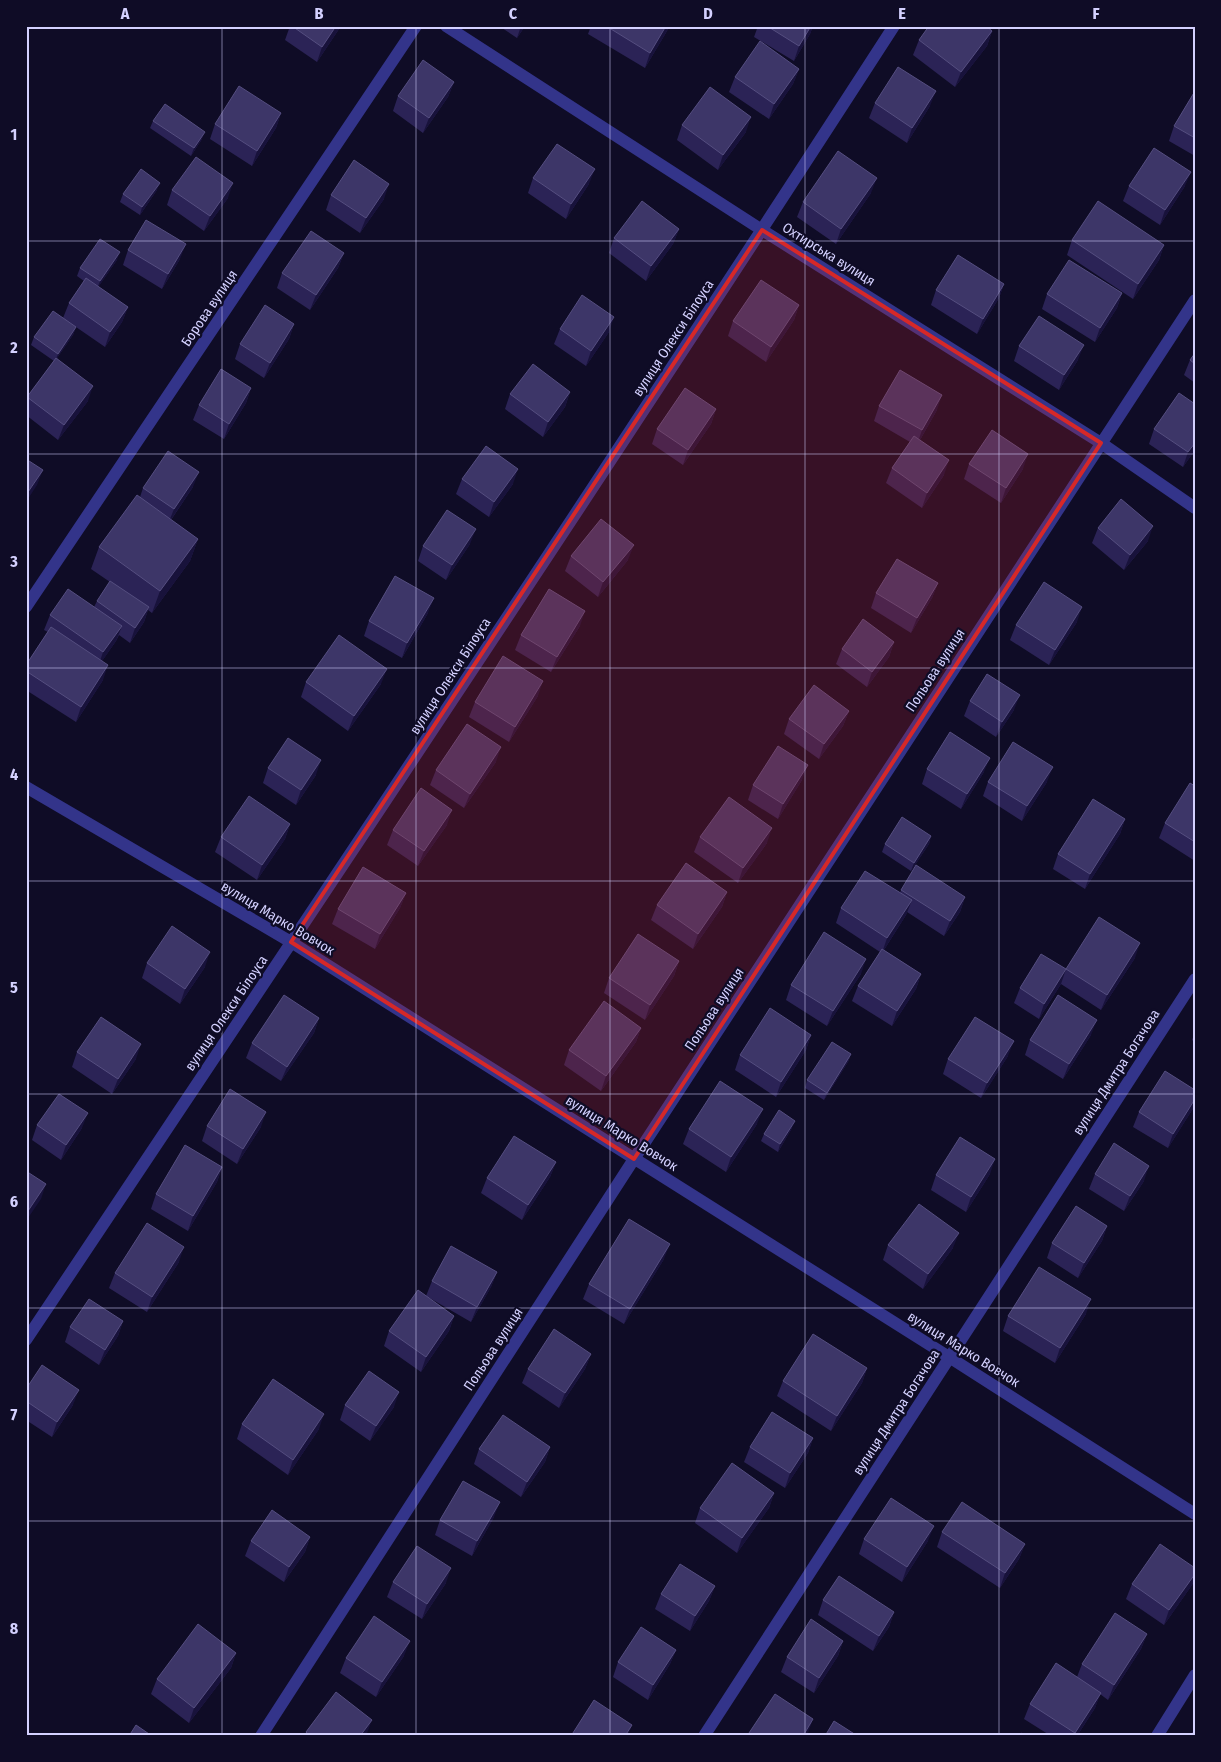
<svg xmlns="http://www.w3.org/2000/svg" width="1221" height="1762" viewBox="0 0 1221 1762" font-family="'Fira Sans Condensed',sans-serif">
  <rect width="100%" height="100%" fill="#0f0c26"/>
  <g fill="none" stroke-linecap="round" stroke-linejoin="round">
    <path stroke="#33348a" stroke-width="12" d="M446 26 762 230 1101 443 1195 508
      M26 787 291 942 949 1357 1195 1514
      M26 1340C318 903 609 467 894 26
      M261 1736 634 1159 1195 300
      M704 1736 1195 979
      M1157 1736 1195 1675"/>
    <path stroke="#33348a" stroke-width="12" d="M26 607 416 26"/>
  </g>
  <path fill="#2b2356" d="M290 26H341L317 62 285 40Z
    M499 26H525L517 38Z
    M591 26H669L667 31 645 68 588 34Z
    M758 26H813L810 34 794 61 754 37Z
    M1040 26H1047L1045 29Z
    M992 31 987 46 955 87 913 55 919 40Z
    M799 69 793 84 769 119 729 92 735 77Z
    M454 82 448 97 423 133 393 111 398 96Z
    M1195 91V156L1169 141 1174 126Z
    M875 103 930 106 907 143 869 118Z
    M281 113 276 128 252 166 210 139 215 124Z
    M153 121 202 139 191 156 150 128Z
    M682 125 746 132 718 170 677 140Z
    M533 178 589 184 566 219 528 193Z
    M1129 186H1185L1160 225 1123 201Z
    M157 190 140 215 120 202 123 194Z
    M172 190 228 198 204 231 167 205Z
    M871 193 836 244 797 217 803 202Z
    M331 195 384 199 360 233 326 210Z
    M679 229 673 244 646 281 609 253 614 238Z
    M1072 240 1164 245 1159 260 1133 299 1067 255Z
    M128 250 180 259 162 289 123 265Z
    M344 253 338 268 310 310 277 288 282 273Z
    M117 260 98 287 128 307 122 322 105 347 76 327 73 335 57 358 88 401 58 440 26 415 27 397 54 361 31 345 34 337 63 318 69 303 84 281 77 276 80 268Z
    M1004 284 999 298 977 334 931 305 936 290Z
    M1122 293 1117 308 1095 342 1042 309 1047 294Z
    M799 305 794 320 766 362 728 336 733 321Z
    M294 324 289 339 264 378 235 359 240 344Z
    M560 329 609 332 586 366 554 344Z
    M1019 346 1078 360 1059 390 1014 361Z
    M1195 353V383L1184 375 1190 360Z
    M251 388 246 403 224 439 193 420 199 405Z
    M570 392 565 407 543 437 505 409 510 394Z
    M1195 404V450L1183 467 1149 444 1154 429Z
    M879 406 937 410 920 440 944 475 922 508 886 483 892 468 910 442 874 421Z
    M716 409 711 424 683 465 652 444 657 429Z
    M969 464 1023 469 1001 503 964 479Z
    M462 479 513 484 489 517 456 494Z
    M193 487 171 520 198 539 190 561 152 613 148 610 144 622 130 643 119 635 116 641 102 661 103 680 76 722 26 690V665L48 632 44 630 50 615 94 607 97 601 110 582 91 569 99 547 140 497 143 488Z
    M1098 528 1148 541 1124 570 1092 543Z
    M470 544 446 580 418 561 423 546Z
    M571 556 628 560 598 597 565 571Z
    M938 583 932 598 911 633 871 608 876 593Z
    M428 613 402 658 364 636 369 621Z
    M1077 622 1049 665 1010 640 1016 625Z
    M580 626 551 672 515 650 521 635Z
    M894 642 889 657 867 687 836 664 842 649Z
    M306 682 381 684 348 731 301 697Z
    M538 696 509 742 469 717 475 702Z
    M970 701 1014 710 996 737 964 716Z
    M849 711 843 726 819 759 784 734 789 719Z
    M496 762 464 808 430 785 436 770Z
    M268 768 316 775 296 805 263 783Z
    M927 769 984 772 961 809 922 784Z
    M802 780 778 819 748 800 753 785Z
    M988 782H1047L1022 821 983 796Z
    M1195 786V861L1159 838 1165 823Z
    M1125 819 1120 834 1085 889 1053 869 1058 854Z
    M290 824 285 839 257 880 215 852 221 837Z
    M447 825 418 866 387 845 393 830Z
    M931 836 929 844 911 871 882 852 885 844Z
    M700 837 767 843 738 883 694 852Z
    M901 890 965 897 960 912 944 936 907 912 906 915 884 950 921 974 916 989 892 1026 852 1001 858 986 880 952 836 923 841 908 900 893Z
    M727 892 722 907 693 949 651 920 657 905Z
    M406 893 400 908 375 949 332 924 338 909Z
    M1135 958 1101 1010 1061 984 1039 1019 1014 1003 1020 988 1066 969Z
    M679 961 674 976 645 1020 604 993 609 978Z
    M147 963 205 967 180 1004 142 978Z
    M861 974 827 1026 786 1000 791 985Z
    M319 1018 314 1033 281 1081 246 1058 252 1043Z
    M641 1028 636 1042 601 1091 564 1065 569 1050Z
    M1195 1032V1042L1192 1040Z
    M811 1035 806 1050 776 1097 735 1070 740 1055Z
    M1091 1035 1063 1079 1025 1055 1030 1040Z
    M77 1052 136 1059 112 1094 72 1067Z
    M851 1054 848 1062 824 1100 805 1088 807 1080Z
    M1008 1056 981 1098 943 1074 948 1059Z
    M1194 1107 1168 1148 1133 1127 1139 1112Z
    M757 1124 726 1172 683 1144 689 1129Z
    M37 1125 82 1128 61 1160 32 1140Z
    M207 1126 261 1127 237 1164 202 1141Z
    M792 1128 778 1152 761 1141 764 1134Z
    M556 1162 550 1177 522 1220 481 1193 487 1178Z
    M222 1167 217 1182 188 1231 151 1209 156 1194Z
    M990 1174 966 1212 931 1190 936 1175Z
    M1095 1174 1144 1181 1124 1211 1089 1189Z
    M1107 1226 1102 1241 1078 1278 1047 1258 1052 1243Z
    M888 1245 953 1248 923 1289 883 1260Z
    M664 1259 624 1324 583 1299 589 1284Z
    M179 1262 147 1312 109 1288 115 1273Z
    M497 1272 491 1287 471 1322 426 1296 432 1281Z
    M1086 1314 1055 1363 1003 1331 1008 1316Z
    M454 1316 449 1331 421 1372 384 1346 389 1331Z
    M123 1321 118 1336 99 1365 65 1342 70 1327Z
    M591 1354 585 1369 559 1408 522 1383 528 1369Z
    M867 1368 862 1383 831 1431 777 1396 783 1381Z
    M26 1389 73 1405 52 1437 26 1420Z
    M345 1405 394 1407 370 1441 340 1420Z
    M242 1424 319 1429 288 1475 237 1439Z
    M813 1438 808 1453 785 1488 744 1462 750 1447Z
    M550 1447 545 1462 521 1497 474 1464 479 1449Z
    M774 1493 769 1508 737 1553 695 1523 700 1508Z
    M494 1517 472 1556 435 1535 440 1520Z
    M942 1532 1025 1544 1019 1559 1000 1588 937 1547Z
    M310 1537 305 1552 284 1582 245 1556 251 1541Z
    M864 1539 928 1541 902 1582 859 1554Z
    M1195 1568V1578L1192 1585 1164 1625 1126 1599 1132 1584Z
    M393 1582 446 1583 422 1619 387 1597Z
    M715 1586 709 1601 690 1631 655 1609 661 1594Z
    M823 1600 894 1612 889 1627 873 1651 818 1615Z
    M1147 1634 1141 1649 1108 1700 1100 1694 1095 1708 1077 1736H1051L1024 1719 1030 1704 1077 1677 1082 1664Z
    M843 1641 838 1656 814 1693 781 1672 787 1657Z
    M676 1650 670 1664 648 1700 613 1677 618 1662Z
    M236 1653 231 1668 189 1723 151 1694 157 1679Z
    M404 1656 376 1697 340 1673 346 1658Z
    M1195 1723V1731L1193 1729Z
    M306 1732 367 1735 366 1736H304Z"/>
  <path fill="#18123b" d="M336 26H341L317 62 322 47Z
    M521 26H525L517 38Z
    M666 26H669L667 31 645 68 650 53Z
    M811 26H813L810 34 794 61 799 46Z
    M992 31 987 46 955 87 961 72Z
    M799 69 793 84 769 119 774 104Z
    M454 82 448 97 423 133 429 118Z
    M936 91 930 106 907 143 912 128Z
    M281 113 276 128 252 166 257 151Z
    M751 117 746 132 718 170 723 155Z
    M205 132 202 139 191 156 194 148Z
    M595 169 589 184 566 219 571 204Z
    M1191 172 1185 186 1160 225 1165 210Z
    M877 178 871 193 836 244 841 229Z
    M160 183 157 190 140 215 142 207Z
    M233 183 228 198 204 231 210 216Z
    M389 184 384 199 360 233 366 218Z
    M679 229 673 244 646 281 651 266Z
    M186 244 180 259 162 289 168 274Z
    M1164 245 1159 260 1133 299 1138 284Z
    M120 252 117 260 97 289 100 281Z
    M344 253 338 268 310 310 316 295Z
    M1004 284 999 298 977 334 983 319Z
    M1122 293 1117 308 1095 342 1100 328Z
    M799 305 794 320 766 362 771 347Z
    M128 307 122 322 105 347 110 332Z
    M614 317 609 332 586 366 591 351Z
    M294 324 289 339 264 378 270 363Z
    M76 327 73 335 55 361 58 354Z
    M1084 345 1078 360 1059 390 1064 375Z
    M93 386 88 401 58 440 64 425Z
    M251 388 246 403 224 439 229 424Z
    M570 392 565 407 543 437 548 422Z
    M942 395 937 410 917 445 922 430Z
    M716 409 711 424 683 465 688 450Z
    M1195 443V450L1183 467 1188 452Z
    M1028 454 1023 469 1001 503 1006 488Z
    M949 460 944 475 922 508 927 493Z
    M518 469 513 484 489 517 494 502Z
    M43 470 37 485 26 502V495Z
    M199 472 193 487 168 524 174 509Z
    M1153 526 1148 541 1124 570 1130 555Z
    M476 529 470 544 446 580 452 565Z
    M198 539 190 561 152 613 160 591Z
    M634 545 628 560 598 597 603 582Z
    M938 583 932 598 911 633 917 618Z
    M434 598 428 613 402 658 407 643Z
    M149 607 144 622 130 643 135 628Z
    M1082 607 1077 622 1049 665 1055 650Z
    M585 611 580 626 551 672 557 657Z
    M122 626 116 641 98 667 103 652Z
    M894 642 889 657 867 687 872 672Z
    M108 665 103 680 76 722 81 707Z
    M387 669 381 684 348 731 354 716Z
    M543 681 538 696 509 742 515 727Z
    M1020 695 1014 710 996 737 1002 722Z
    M849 711 843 726 819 759 824 744Z
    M501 747 496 762 464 808 470 794Z
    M990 758 984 772 961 809 967 794Z
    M321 760 316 775 296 805 301 790Z
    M808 765 802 780 778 819 783 804Z
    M1053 767 1047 782 1022 821 1027 806Z
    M452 810 447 825 418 866 424 851Z
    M1125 819 1120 834 1085 889 1090 874Z
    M290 824 285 839 257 880 262 865Z
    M772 828 767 843 738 883 743 868Z
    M931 836 929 844 911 871 914 863Z
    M727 892 722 907 693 949 698 934Z
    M406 893 400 908 375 949 380 934Z
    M965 897 960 912 944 936 950 921Z
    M912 900 906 915 882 953 887 938Z
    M1140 943 1135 958 1101 1010 1107 995Z
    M210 952 205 967 180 1004 185 989Z
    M866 959 861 974 827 1026 833 1011Z
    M679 961 674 976 645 1020 650 1005Z
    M1066 969 1061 984 1039 1019 1044 1004Z
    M921 974 916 989 892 1026 897 1011Z
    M319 1018 314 1033 281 1081 287 1067Z
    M1097 1020 1091 1035 1063 1079 1069 1064Z
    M641 1028 636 1042 601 1091 606 1076Z
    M811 1035 806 1050 776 1097 781 1082Z
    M1014 1041 1008 1056 981 1098 987 1083Z
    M141 1044 136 1059 112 1094 118 1079Z
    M851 1054 848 1062 824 1100 827 1093Z
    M1195 1099V1104L1194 1107 1168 1148 1173 1134Z
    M763 1109 757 1124 726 1172 731 1157Z
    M266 1112 261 1127 237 1164 243 1149Z
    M88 1113 82 1128 61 1160 66 1145Z
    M795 1121 792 1128 778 1152 780 1144Z
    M995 1159 990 1174 966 1212 971 1197Z
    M556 1162 550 1177 522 1220 528 1205Z
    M1149 1166 1144 1181 1124 1211 1130 1196Z
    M222 1167 217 1182 188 1231 193 1216Z
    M46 1184 41 1199 26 1221V1214Z
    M1107 1226 1102 1241 1078 1278 1084 1263Z
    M959 1233 953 1248 923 1289 928 1274Z
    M670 1244 664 1259 624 1324 630 1309Z
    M184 1247 179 1262 147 1312 152 1297Z
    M497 1272 491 1287 471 1322 477 1307Z
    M1091 1299 1086 1314 1055 1363 1060 1348Z
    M454 1316 449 1331 421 1372 426 1357Z
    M123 1321 118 1336 99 1365 105 1350Z
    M591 1354 585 1369 559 1408 565 1393Z
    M867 1368 862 1383 831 1431 837 1416Z
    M79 1390 73 1405 52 1437 57 1422Z
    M399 1392 394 1407 370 1441 376 1426Z
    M324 1414 319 1429 288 1475 293 1460Z
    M813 1438 808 1453 785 1488 790 1473Z
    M550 1447 545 1462 521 1497 527 1482Z
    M774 1493 769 1508 737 1553 742 1538Z
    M500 1502 494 1517 472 1556 477 1541Z
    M934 1526 928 1541 902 1582 907 1567Z
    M310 1537 305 1552 284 1582 289 1567Z
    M1025 1544 1019 1559 1000 1588 1005 1573Z
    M451 1568 446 1583 422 1619 427 1604Z
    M1195 1574V1578L1192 1585 1164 1625 1169 1610Z
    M715 1586 709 1601 690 1631 695 1616Z
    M894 1612 889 1627 873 1651 879 1636Z
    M1147 1634 1141 1649 1108 1700 1114 1685Z
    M410 1641 404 1656 376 1697 382 1682Z
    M843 1641 838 1656 814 1693 819 1678Z
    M676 1650 670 1664 648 1700 653 1685Z
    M236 1653 231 1668 189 1723 194 1708Z
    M1101 1693 1095 1708 1077 1736H1074L1075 1733Z
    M813 1719 807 1736H803Z
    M372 1720 366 1736H360Z
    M632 1725 628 1736H625Z"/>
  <path fill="#3d3668" stroke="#554e80" d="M292 26H336L322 47Z
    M606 26H666L650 53Z
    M767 26H811L799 46Z
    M929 26H986L992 31 961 72 919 40Z
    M760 41 799 69 774 104 735 77Z
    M423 60 454 82 429 118 398 96Z
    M898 67 936 91 912 128 875 103Z
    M239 86 281 113 257 151 215 124Z
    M710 87 751 117 723 155 682 125Z
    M1195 91V138L1174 126Z
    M165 104 205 132 194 148 153 121Z
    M557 144 595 169 571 204 533 178Z
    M1154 148 1191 172 1165 210 1129 186Z
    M838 151 877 178 841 229 803 202Z
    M196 157 233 183 210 216 172 190Z
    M354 160 389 184 366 218 331 195Z
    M141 169 160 183 142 207 123 194Z
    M642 201 679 229 651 266 614 238Z
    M1098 201 1164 245 1138 284 1072 240Z
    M146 220 186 244 168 274 128 250Z
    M311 231 344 253 316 295 282 273Z
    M100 239 120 252 100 281 80 268Z
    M958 255 1004 284 983 319 936 290Z
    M1069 260 1122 293 1100 328 1047 294Z
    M86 278 128 307 110 332 69 303Z
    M761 280 799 305 771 347 733 321Z
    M582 295 614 317 591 351 560 329Z
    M265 305 294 324 270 363 240 344Z
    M53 311 76 327 58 354 34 337Z
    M1039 316 1084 345 1064 375 1019 346Z
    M1195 353V364L1190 360Z
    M56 358 93 386 64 425 27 397Z
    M533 364 570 392 548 422 510 394Z
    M221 369 251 388 229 424 199 405Z
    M900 370 942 395 922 430 879 406Z
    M685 388 716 409 688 450 657 429Z
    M1179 393 1195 404V443L1188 452 1154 429Z
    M992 430 1028 454 1006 488 969 464Z
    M914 436 949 460 927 493 892 468Z
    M486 446 518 469 494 502 462 479Z
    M168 451 199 472 174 509 143 488Z
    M26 459 43 470 26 495Z
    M137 495 198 539 160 591 99 547Z
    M1121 499 1153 526 1130 555 1098 528Z
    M447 510 476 529 452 565 423 546Z
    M601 519 634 545 603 582 571 556Z
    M897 559 938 583 917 618 876 593Z
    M395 576 434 598 407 643 369 621Z
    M110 581 149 607 135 628 97 601Z
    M1044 582 1082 607 1055 650 1016 625Z
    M68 589 122 626 103 652 50 615Z
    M549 589 585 611 557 657 521 635Z
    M863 619 894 642 872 672 842 649Z
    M51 627 108 665 81 707 26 671V665Z
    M339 635 387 669 354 716 306 682Z
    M503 656 543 681 515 727 475 702Z
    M987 674 1020 695 1002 722 970 701Z
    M814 685 849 711 824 744 789 719Z
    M467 724 501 747 470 794 436 770Z
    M950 732 990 758 967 794 927 769Z
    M288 738 321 760 301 790 268 768Z
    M1013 742 1053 767 1027 806 988 782Z
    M778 746 808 765 783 804 753 785Z
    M1190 783 1195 786V842L1165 823Z
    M421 788 452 810 424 851 393 830Z
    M249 796 290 824 262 865 221 837Z
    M729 797 772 828 743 868 700 837Z
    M1093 799 1125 819 1090 874 1058 854Z
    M902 817 931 836 914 863 885 844Z
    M686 863 727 892 698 934 657 905Z
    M916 865 965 897 950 921 901 890Z
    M363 867 406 893 380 934 338 909Z
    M865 871 912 900 887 938 841 908Z
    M1099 917 1140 943 1107 995 1066 969 1044 1004 1020 988 1041 954 1066 969Z
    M172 926 210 952 185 989 147 963Z
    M824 932 866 959 833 1011 791 985Z
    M638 934 679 961 650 1005 609 978Z
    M882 949 921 974 897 1011 858 986Z
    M284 995 319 1018 287 1067 252 1043Z
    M1058 995 1097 1020 1069 1064 1030 1040Z
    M604 1001 641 1028 606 1076 569 1050Z
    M770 1008 811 1035 781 1082 740 1055Z
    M101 1017 141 1044 118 1079 77 1052Z
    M975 1017 1014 1041 987 1083 948 1059Z
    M832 1042 851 1054 827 1093 807 1080Z
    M1165 1071 1195 1090V1099L1173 1134 1139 1112Z
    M720 1081 763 1109 731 1157 689 1129Z
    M230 1089 266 1112 243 1149 207 1126Z
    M59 1094 88 1113 66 1145 37 1125Z
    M779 1110 795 1121 780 1144 764 1134Z
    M514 1136 556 1162 528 1205 487 1178Z
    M960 1137 995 1159 971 1197 936 1175Z
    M1114 1143 1149 1166 1130 1196 1095 1174Z
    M185 1145 222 1167 193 1216 156 1194Z
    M26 1171 46 1184 26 1214Z
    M919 1204 959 1233 928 1274 888 1245Z
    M1076 1206 1107 1226 1084 1263 1052 1243Z
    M629 1219 670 1244 630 1309 589 1284Z
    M147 1223 184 1247 152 1297 115 1273Z
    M451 1246 497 1272 477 1307 432 1281Z
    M1039 1267 1091 1299 1060 1348 1008 1316Z
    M418 1290 454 1316 426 1357 389 1331Z
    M89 1299 123 1321 105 1350 70 1327Z
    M554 1329 591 1354 565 1393 528 1369Z
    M813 1334 867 1368 837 1416 783 1381Z
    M42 1365 79 1390 57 1422 26 1401V1389Z
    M369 1371 399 1392 376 1426 345 1405Z
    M273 1379 324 1414 293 1460 242 1424Z
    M772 1412 813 1438 790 1473 750 1447Z
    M503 1415 550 1447 527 1482 479 1449Z
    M732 1463 774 1493 742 1538 700 1508Z
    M463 1481 500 1502 477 1541 440 1520Z
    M891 1498 934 1526 907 1567 864 1539Z
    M962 1502 1025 1544 1005 1573 942 1532Z
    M272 1510 310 1537 289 1567 251 1541Z
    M1160 1544 1195 1568V1574L1169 1610 1132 1584Z
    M417 1546 451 1568 427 1604 393 1582Z
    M680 1564 715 1586 695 1616 661 1594Z
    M839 1576 894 1612 879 1636 823 1600Z
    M1115 1613 1147 1634 1114 1685 1082 1664Z
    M374 1616 410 1641 382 1682 346 1658Z
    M811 1619 843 1641 819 1678 787 1657Z
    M198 1624 236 1653 194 1708 157 1679Z
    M641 1627 676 1650 653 1685 618 1662Z
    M1056 1663 1101 1693 1075 1733 1030 1704Z
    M336 1692 372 1720 360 1736H310L306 1732Z
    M775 1694 813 1719 803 1736H747Z
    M594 1700 632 1725 625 1736H571Z
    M834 1721 856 1735 825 1736Z
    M136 1725 152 1736H129Z
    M1021 1733 1025 1736H1019Z
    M1192 1733 1195 1734V1736H1191Z"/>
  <path fill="#d62828" fill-opacity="0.2" stroke="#d62828" stroke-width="4" stroke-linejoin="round" d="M762 230 1101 443 634 1159 291 942Z"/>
  <path fill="none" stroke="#d4d1ff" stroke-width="1" stroke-opacity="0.55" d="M222 26V1736M416 26V1736M610 26V1736M805 26V1736M999 26V1736M26 241H1195M26 454H1195M26 668H1195M26 881H1195M26 1094H1195M26 1308H1195M26 1521H1195"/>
  <g text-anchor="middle" stroke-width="4.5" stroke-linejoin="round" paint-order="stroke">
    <g font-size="14" fill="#d4d1ff" stroke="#0f0c26">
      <text transform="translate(829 254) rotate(32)" y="5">Охтирська вулиця</text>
      <text transform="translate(209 308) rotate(-56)" y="5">Борова вулиця</text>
      <text transform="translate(673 338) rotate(-57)" y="5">вулиця Олекси Білоуса</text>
      <text transform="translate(935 670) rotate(-57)" y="5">Польова вулиця</text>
      <text transform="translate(450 676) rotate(-57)" y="5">вулиця Олекси Білоуса</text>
      <text transform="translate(278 918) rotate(31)" y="5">вулиця Марко Вовчок</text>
      <text transform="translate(714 1009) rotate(-57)" y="5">Польова вулиця</text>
      <text transform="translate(226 1013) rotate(-56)" y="5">вулиця Олекси Білоуса</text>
      <text transform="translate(1116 1072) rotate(-57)" y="5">вулиця Дмитра Богачова</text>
      <text transform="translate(622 1133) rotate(32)" y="5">вулиця Марко Вовчок</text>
      <text transform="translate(493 1349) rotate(-57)" y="5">Польова вулиця</text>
      <text transform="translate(964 1349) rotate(32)" y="5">вулиця Марко Вовчок</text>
      <text transform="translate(896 1412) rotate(-57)" y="5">вулиця Дмитра Богачова</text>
    </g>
  </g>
  <rect width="1221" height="1762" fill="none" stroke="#0f0c26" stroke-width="55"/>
  <rect x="28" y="28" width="1166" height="1706" fill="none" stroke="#d4d1ff" stroke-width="2"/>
  <g font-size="16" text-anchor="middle" font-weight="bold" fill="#d4d1ff">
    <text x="125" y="19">A</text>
    <text x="319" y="19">B</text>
    <text x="513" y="19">C</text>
    <text x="708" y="19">D</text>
    <text x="902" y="19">E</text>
    <text x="1096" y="19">F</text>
    <text x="14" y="140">1</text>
    <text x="14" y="353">2</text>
    <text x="14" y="567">3</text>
    <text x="14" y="780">4</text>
    <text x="14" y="993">5</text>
    <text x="14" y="1207">6</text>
    <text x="14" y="1420">7</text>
    <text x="14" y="1634">8</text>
  </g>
</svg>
